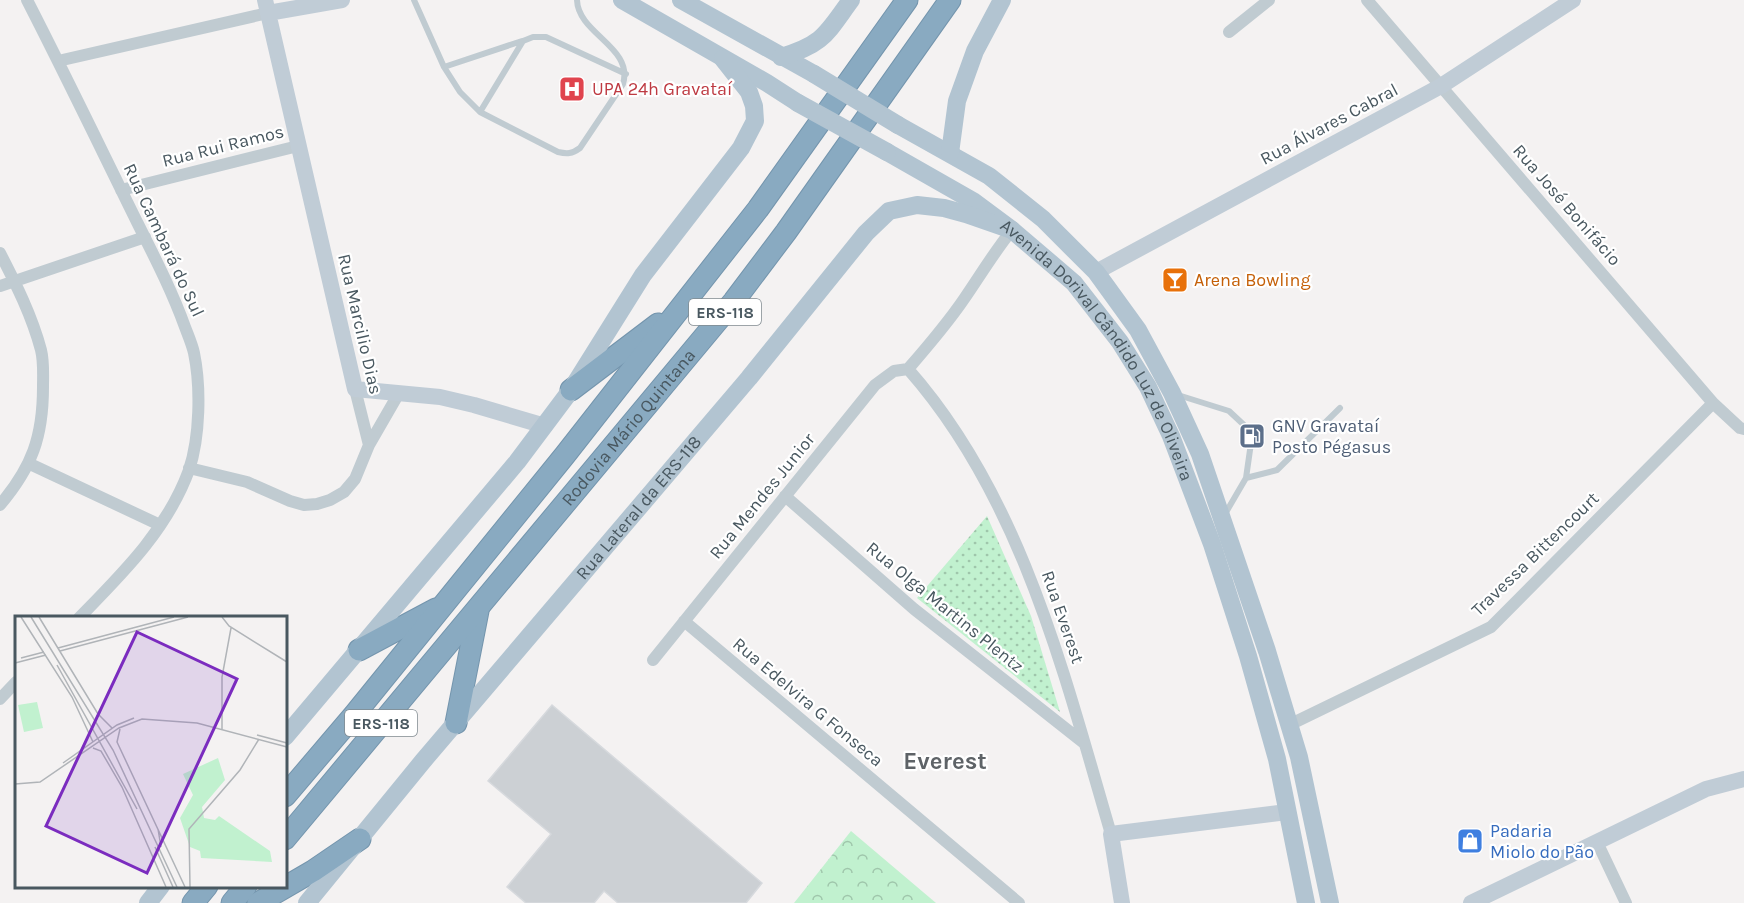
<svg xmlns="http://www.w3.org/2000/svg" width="1744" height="903" viewBox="0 0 1744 903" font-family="Karla,sans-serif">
  <defs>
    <pattern id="forest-crowns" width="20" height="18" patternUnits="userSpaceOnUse" patternTransform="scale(1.5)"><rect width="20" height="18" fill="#c1f1cf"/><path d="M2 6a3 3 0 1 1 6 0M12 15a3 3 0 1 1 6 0" fill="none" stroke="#9fc6ab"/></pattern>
    <pattern id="park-dots" width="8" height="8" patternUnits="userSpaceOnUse" patternTransform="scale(1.5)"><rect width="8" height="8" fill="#c1f1cf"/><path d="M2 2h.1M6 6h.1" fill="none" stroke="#9fc6ab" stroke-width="1.8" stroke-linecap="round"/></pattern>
  </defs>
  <rect width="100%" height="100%" fill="#f4f2f2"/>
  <path fill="url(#forest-crowns)" d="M851 831 936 903H794Z"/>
  <path fill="url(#park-dots)" d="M987 516 1031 616 1060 712 917 598Z"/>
  <path fill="#ccd0d4" stroke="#d6d9dd" stroke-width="1.5" d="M552 705 762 883 746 903H618L604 891 594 903H526L507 887 551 834 488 781Z"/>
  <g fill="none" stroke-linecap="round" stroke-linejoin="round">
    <defs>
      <g id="highway">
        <path d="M571 390 658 324"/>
        <path d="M359 650 436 609"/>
        <path d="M456 723 478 611"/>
        <path d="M285 796 354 715 565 455 758 209 907 0"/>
        <path id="s3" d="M285 839 734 301 786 232 950 0"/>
        <path d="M193 903 207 886"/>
        <path d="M232 903 246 886"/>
        <path d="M258 903 313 871 360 839"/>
      </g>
    </defs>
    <use href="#highway" stroke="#7495ad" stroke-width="23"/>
    <path stroke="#c0cbd1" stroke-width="6" d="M414 0 444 67 460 92 480 112 558 152C567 154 572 154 580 148L623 84C634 47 578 34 577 0
      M444 67 522 41
      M480 112 523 41 533 37H546L626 74
      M1178 395 1229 411 1244 425 1251 443 1246 478 1225 514
      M1246 478 1277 470 1340 408"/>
    <path stroke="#c0cbd1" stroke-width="12" d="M27 0C65 74 101 149 138 224 155 258 172 291 185 327 188 335 192 344 194 353 201 387 200 437 189 470 167 530 123 573 79 618
      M1367 0 1713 403 1740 428 1744 429
      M1229 32 1269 0
      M58 61 268 13
      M121 190 298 146
      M0 253C16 284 32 316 41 350 44 362 43 375 43 387 43 437 32 467 0 505
      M0 286 145 237
      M908 369C1022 498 1064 674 1111 834
      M908 369C928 346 947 324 964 299 980 276 994 252 1012 230
      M355 389 369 445
      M30 464 160 525
      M189 468 247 482 290 501 304 505 317 504 330 500 344 492 355 479 369 445 399 393
      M785 496 914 609 1084 743
      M684 621 1019 903
      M653 660 875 385 894 371 908 369
      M0 699 16 682
      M1289 725 1491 627 1713 403
      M1597 842 1626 903"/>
    <path stroke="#c0ccd6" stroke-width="16" d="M265 0 355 389 440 397 474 405 545 426
      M268 13 342 0
      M1096 272 1441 86 1573 0
      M1122 903 1111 834 1287 812
      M1471 903 1706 789 1744 779"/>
    <g stroke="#b2c4d1" stroke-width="18">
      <path d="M622 0 767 83 798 103"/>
      <path d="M681 0 814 74"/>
      <path d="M781 57C824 44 826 34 851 0"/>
      <path d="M898 125 989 176 1043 219 1096 272 1138 330 1172 393 1200 454 1267 651 1299 757 1330 903"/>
      <path id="s1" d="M887 152 973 201 1012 230 1074 283 1120 342 1148 387 1171 436 1212 544 1248 656 1277 759 1306 903"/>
      <path d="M950 153 957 101 975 51 1002 0"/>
      <path d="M285 737 517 462 571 390 643 275 741 148 755 121 754 106 749 92 723 59"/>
      <path d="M148 903 161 886"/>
      <path id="s2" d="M307 903 423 761 749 378 866 233 889 211 917 205 944 208 966 214 1012 230"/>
    </g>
    <use href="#highway" stroke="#89aac1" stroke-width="21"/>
    <path stroke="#b2c4d1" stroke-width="18" d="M814 74 898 125
      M798 103 887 152"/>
  </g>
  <defs>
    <symbol id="hospital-square" viewBox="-11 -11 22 22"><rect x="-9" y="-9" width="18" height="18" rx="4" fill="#e0444e" stroke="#fff"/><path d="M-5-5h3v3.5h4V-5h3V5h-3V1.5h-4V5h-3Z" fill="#fff"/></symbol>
    <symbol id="bar-square" viewBox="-11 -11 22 22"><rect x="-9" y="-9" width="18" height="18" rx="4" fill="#e8710a" stroke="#fff"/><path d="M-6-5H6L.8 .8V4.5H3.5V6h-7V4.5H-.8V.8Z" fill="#fff"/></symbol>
    <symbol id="fuel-square" viewBox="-11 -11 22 22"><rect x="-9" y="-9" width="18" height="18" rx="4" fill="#5c6f8a" stroke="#fff"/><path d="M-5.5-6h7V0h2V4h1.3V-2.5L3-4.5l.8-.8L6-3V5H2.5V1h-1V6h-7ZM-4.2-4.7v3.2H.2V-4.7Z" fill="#fff"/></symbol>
    <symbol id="shop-square" viewBox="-11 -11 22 22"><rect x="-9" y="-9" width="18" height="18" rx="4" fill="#3f7fe0" stroke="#fff"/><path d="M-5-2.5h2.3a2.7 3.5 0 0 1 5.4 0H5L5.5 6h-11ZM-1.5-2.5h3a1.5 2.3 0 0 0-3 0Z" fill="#fff"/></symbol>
  </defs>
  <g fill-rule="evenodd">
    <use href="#hospital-square" x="557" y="74" width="30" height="30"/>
    <use href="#bar-square" x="1160" y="265" width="30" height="30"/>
    <use href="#fuel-square" x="1237" y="421" width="30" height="30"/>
    <use href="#shop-square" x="1455" y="826" width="30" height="30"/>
  </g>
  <g text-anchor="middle" stroke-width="4.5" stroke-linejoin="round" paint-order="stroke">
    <g fill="#fff" stroke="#808a90" stroke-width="1.5">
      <rect x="689" y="299" width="72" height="26" rx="4.5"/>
      <rect x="345" y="710" width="72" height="26" rx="4.5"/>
    </g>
    <g font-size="16" font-weight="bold" fill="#495860">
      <text x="725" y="318">ERS-118</text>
      <text x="381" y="729">ERS-118</text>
    </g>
    <g font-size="18" fill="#be3a42" stroke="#fff" text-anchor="start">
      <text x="592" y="95">UPA 24h Gravataí</text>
    </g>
    <g font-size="18" fill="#495860" stroke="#fff">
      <text transform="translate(1329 124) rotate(-28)" y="6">Rua Álvares Cabral</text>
      <text transform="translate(223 146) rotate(-14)" y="6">Rua Rui Ramos</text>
      <text transform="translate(1567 205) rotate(49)" y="6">Rua José Bonifácio</text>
      <text transform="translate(164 240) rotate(65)" y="6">Rua Cambará do Sul</text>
      <text transform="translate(360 324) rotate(77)" y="6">Rua Marcilio Dias</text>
      <text dy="6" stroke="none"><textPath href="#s1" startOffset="297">Avenida Dorival Cândido Luz de Oliveira</textPath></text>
      <text dy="6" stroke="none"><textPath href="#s3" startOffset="536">Rodovia Mário Quintana</textPath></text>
      <text transform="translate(762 496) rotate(-51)" y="6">Rua Mendes Junior</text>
      <text dy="6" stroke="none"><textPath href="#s2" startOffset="516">Rua Lateral da ERS-118</textPath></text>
      <text transform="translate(1535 554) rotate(-44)" y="6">Travessa Bittencourt</text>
      <text transform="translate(945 607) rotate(39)" y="6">Rua Olga Martins Plentz</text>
      <text transform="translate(1063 617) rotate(71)" y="6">Rua Everest</text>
      <text transform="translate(808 702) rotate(40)" y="6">Rua Edelvira G Fonseca</text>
    </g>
    <g font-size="18" fill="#c56008" stroke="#fff" text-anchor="start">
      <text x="1194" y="286">Arena Bowling</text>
    </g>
    <g font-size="18" fill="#4e5e75" stroke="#fff" text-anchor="start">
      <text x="1272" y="432">GNV Gravataí<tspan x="1272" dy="21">Posto Pégasus</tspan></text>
    </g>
    <g font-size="18" fill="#366cbe" stroke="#fff" text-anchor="start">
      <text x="1490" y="837">Padaria<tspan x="1490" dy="21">Miolo do Pão</tspan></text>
    </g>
    <g font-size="24" font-weight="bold" fill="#5e6367" stroke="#fff">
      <text x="945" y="769">Everest</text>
    </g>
  </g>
  <g transform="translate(15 616)">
    <rect width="272" height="272" fill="#f4f2f2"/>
    <path d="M22 86 28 112 9 116 3 89Z" fill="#c1f1cf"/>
    <path d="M203 142 210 164 187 191 189 202 200 204 204 200 255 235 257 246 186 242 185 235 175 231 165 202 178 179 168 158Z" fill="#c1f1cf"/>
    <path fill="none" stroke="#b0b4b8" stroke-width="1.5" d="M6 1 57 81 78 126M16 1 98 134 162 271M24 1 83 98 97 112M207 1 214 10 272 46M43 32 159 1M45 35 173 1M6 42 29 36M0 47 31 39M42 49 122 193M105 113 102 126 170 271M207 113V61L216 12M242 119 272 127M78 132 86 135 107 171 151 271M48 147 102 109 119 102M0 168 25 166 104 112 127 103 182 107 272 131M143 213 146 231M140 231 158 271M175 271 174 213 225 154 244 123"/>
    <path fill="#7b2cbf" fill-opacity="0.15" stroke="#7b2cbf" stroke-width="3" d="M122 16 222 63 132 257 31 210Z"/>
    <rect width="272" height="272" fill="none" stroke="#495860" stroke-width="3"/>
  </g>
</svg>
